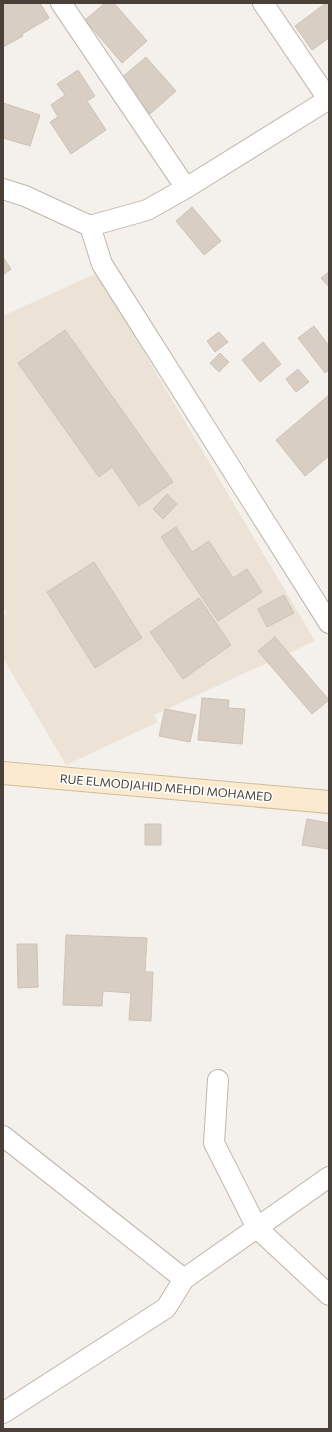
<svg xmlns="http://www.w3.org/2000/svg" width="332" height="1432" viewBox="0 0 332 1432" font-family="Commissioner,sans-serif">
  <rect width="100%" height="100%" fill="#f4f0eb"/>
  <path fill="#ece3d6" d="M97 273 315 641 154 715 158 722 66 765 3 658V616L7 614 3 607V316Z"/>
  <path fill="#d8cec4" stroke="#d0c2b5" d="M3 3H40L49 18 22 34 23 36 3 47Z
    M105 3H114L147 41 122 63 85 20Z
    M326 3 329 7V38L312 50 295 26Z
    M146 57 176 91 150 114 120 79Z
    M78 70 95 96 87 101 106 130 71 154 50 122 58 117 51 105 65 95 57 84Z
    M3 103 40 115 30 146 3 138Z
    M192 207 221 241 204 255 176 221Z
    M3 257 11 269 3 275Z
    M329 272V287L321 278Z
    M314 326 329 346V370L325 373 298 338Z
    M65 330 173 482 139 506 112 467 99 477 18 363Z
    M219 332 228 342 215 352 207 341Z
    M263 342 281 364 260 382 242 360Z
    M220 353 229 362 219 372 210 363Z
    M298 369 309 382 296 392 286 379Z
    M329 395V456L305 476 276 440Z
    M167 494 177 504 163 519 153 509Z
    M176 527 192 552 209 541 233 578 247 569 262 592 218 621 161 537Z
    M94 562 142 638 95 668 47 592Z
    M284 595 294 613 267 627 258 609Z
    M199 598 231 645 183 679 150 632Z
    M275 637 329 700 312 714 258 651Z
    M202 698 229 700 228 708 245 709 242 744 198 740Z
    M165 709 196 715 190 742 159 736Z
    M307 819 329 823V849L302 845Z
    M145 824H161V845H145Z
    M66 935 147 938 145 972H153L151 1021 129 1020 131 993 103 991 102 1006 63 1005Z
    M17 944H37L38 987 18 988Z"/>
  <g fill="none" stroke-linecap="round" stroke-linejoin="round">
    <defs>
      <path id="minor" d="M61 3 186 188
        M263 3 328 99
        M3 189 25 196 90 226 102 264 329 623
        M90 226 147 210 186 188 329 99
        M218 1080 214 1143 257 1228 329 1295
        M3 1136 184 1279
        M3 1413 166 1308 184 1279 329 1177"/>
      <path id="secondary" d="M3 773 329 802"/>
    </defs>
    <use href="#minor" stroke="#bfb7ae" stroke-width="22"/>
    <use href="#secondary" stroke="#d1bd9e" stroke-width="24"/>
    <use href="#minor" stroke="#fff" stroke-width="20"/>
    <use href="#secondary" stroke="#fbeace" stroke-width="22"/>
  </g>
  <g text-anchor="middle" stroke-width="3" stroke-linejoin="round" paint-order="stroke">
    <g font-size="12" fill="#484039" stroke="#fff">
      <text transform="translate(166 788) rotate(5)" y="4">RUE ELMODJAHID MEHDI MOHAMED</text>
    </g>
  </g>
  <rect width="332" height="1432" fill="none" stroke="#484039" stroke-width="8"/>
</svg>
